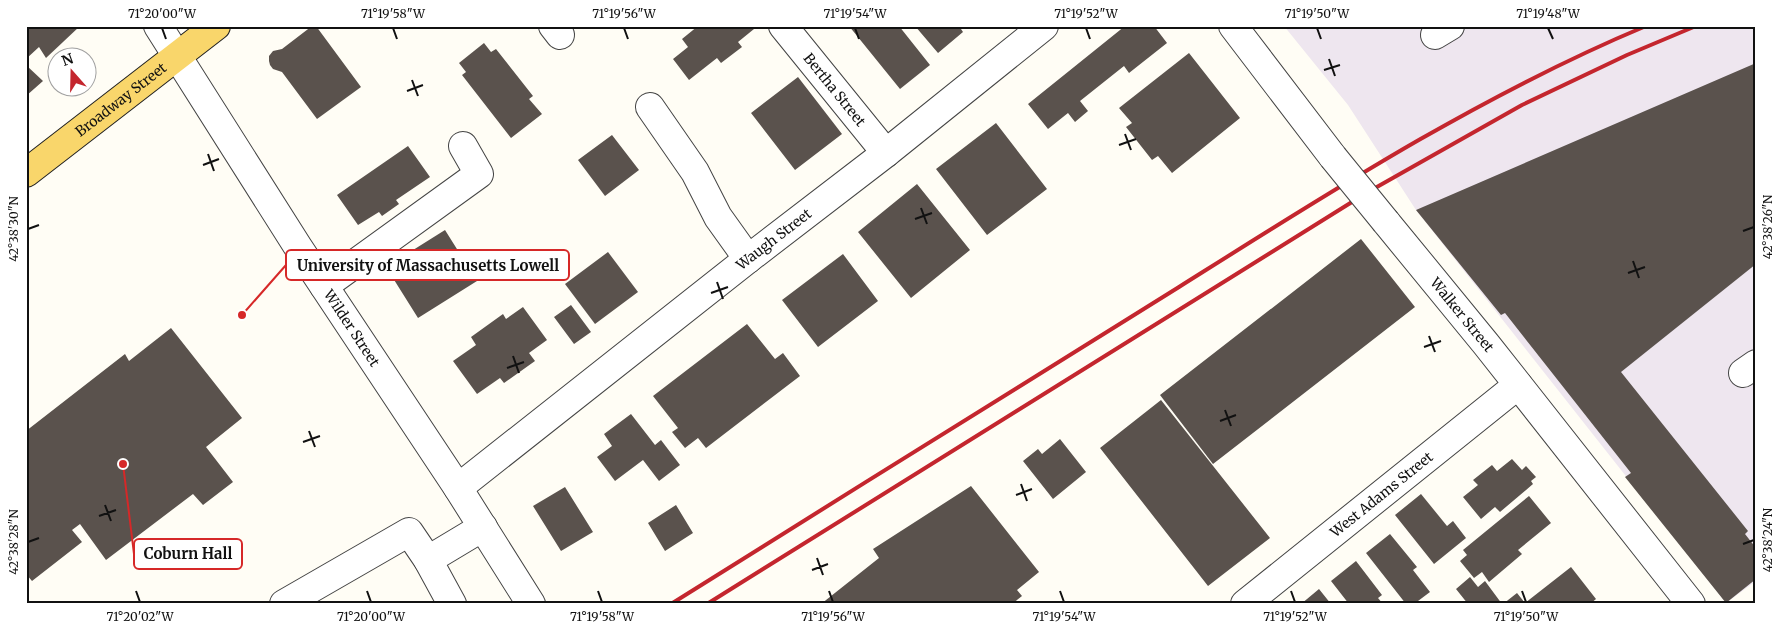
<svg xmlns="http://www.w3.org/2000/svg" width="1782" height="630" viewBox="0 0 1782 630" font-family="Merriweather,serif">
  <rect width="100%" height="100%" fill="#fffdf5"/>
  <path fill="#eee6ef" d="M1284 26H1756V581L1726 603 1416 210 1348 105Z"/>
  <path fill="#5a524d" d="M26 26H80L46 58 39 47 26 59Z
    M312 26H316L361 87 317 119 282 72 273 69 270 65 269 61V56L273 51 282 49Z
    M698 26H752L754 29 738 42 742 47 721 63 717 58 689 80 673 59 688 47 682 39Z
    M849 26H899L930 65 900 89Z
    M915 26H959L963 32 938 53Z
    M1125 26H1154L1167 43 1129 73 1124 66 1080 101 1088 111 1075 122 1068 113 1048 129 1028 104Z
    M484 43 491 52 496 49 533 96 529 99 542 114 511 138 462 75 466 72 459 63Z
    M1189 53 1240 118 1172 173 1158 156 1152 160 1126 127 1132 123 1119 108Z
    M1756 63V264L1621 372 1748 531 1745 534 1756 548V579L1726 603 1625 477 1631 473 1505 313 1501 315 1416 210Z
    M26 65 43 81 26 96Z
    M798 77 842 134 795 170 751 113Z
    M996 123 1047 189 987 235 936 169Z
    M612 135 639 170 605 196 578 160Z
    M408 146 430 177 396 200 399 204 382 216 379 212 358 225 337 195Z
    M917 184 970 250 911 298 858 232Z
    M445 230 477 281 418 318 386 267Z
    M1361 239 1415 307 1213 464 1160 395Z
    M608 252 638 292 595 324 565 284Z
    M843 254 878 301 818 347 782 300Z
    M571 305 591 332 574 344 554 317Z
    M523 307 547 340 529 353 535 361 504 383 500 378 477 394 453 361 476 345 471 337 503 314 506 319Z
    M747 324 775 359 783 353 800 376 706 448 698 438 685 448 672 432 678 428 653 396Z
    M171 328 242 418 206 447 233 482 203 505 193 494 106 560 80 524 72 530 82 542 32 581 26 574V431L125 354 129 361Z
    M1161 400 1270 538 1208 586 1100 448Z
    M631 414 655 445 661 440 680 465 659 481 643 460 615 481 597 457 612 446 604 434Z
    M1060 439 1086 472 1053 499 1023 461 1038 449 1042 454Z
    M1512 459 1522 470 1526 466 1536 477 1531 481 1533 484 1500 512 1495 507 1481 519 1463 497 1478 485 1473 480 1492 465 1497 471Z
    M971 486 1039 572 1017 590 1022 596 1012 604H821L879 558 873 549Z
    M565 487 593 532 561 551 533 506Z
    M1421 494 1447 526 1453 521 1466 538 1434 564 1395 515Z
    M1529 496 1551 523 1518 550 1522 554 1489 582 1482 572 1474 578 1460 561 1467 555 1463 550Z
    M676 505 693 533 665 551 648 523Z
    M1390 534 1417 567 1413 570 1430 592 1414 604H1406L1366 553Z
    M1356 561 1382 595 1378 598 1383 604H1349L1331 581Z
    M1571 567 1596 599 1590 604H1503L1517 593 1525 603Z
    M1470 577 1478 587 1485 581 1502 604H1468L1456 589Z
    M1319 589 1331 604H1301Z"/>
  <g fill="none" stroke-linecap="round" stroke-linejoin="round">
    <defs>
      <g id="minor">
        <path id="s1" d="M158 26 298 247 458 488 531 604"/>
        <path d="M553 26 560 35"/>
        <path id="s2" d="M783 26 886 153"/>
        <path d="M1233 26 1333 157"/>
        <path d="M1435 35 1450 26"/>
        <path d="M650 107 695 172 718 217 748 259"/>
        <path id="s3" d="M1386 222 1486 344 1691 604"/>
        <path d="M324 286 479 174 463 146"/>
        <path d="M1743 373 1756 364"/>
        <path id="s4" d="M458 488 748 259 886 153 1044 26"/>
        <path d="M428 560 483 527"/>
        <path d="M284 604 409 532 428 560 452 604"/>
        <path id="s5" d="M1245 604 1518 385"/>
      </g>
      <g id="major">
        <path id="s6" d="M26 173 216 26"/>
      </g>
    </defs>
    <use href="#minor" stroke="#444" stroke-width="30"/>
    <use href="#major" stroke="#222" stroke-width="30"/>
    <use href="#minor" stroke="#fff" stroke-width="28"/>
    <use href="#major" stroke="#f9d66b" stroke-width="28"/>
    <path stroke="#c4262e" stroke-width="4" d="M671 604C840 498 1010 392 1179 287 1330 192 1481 95 1646 26
      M707 604 1368 192 1522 105 1627 55 1696 26"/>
    <defs>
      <path id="minor-bridge" d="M1333 157 1386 222"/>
    </defs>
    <use href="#minor-bridge" stroke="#444" stroke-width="30" stroke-linecap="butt"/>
    <use href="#minor-bridge" stroke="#fff" stroke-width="28"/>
  </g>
  <path fill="none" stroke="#111" stroke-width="2" d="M162 28 166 39M393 28 397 39M624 28 628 39M855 28 859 39M1086 28 1090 39M1317 28 1321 39M1548 28 1553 39M1329 59 1335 76M1324 70 1340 65M412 80 418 96M407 91 423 85M1125 134 1131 150M1119 145 1136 139M208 154 214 171M203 165 219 159M921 208 927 224M915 219 932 213M28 229 39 225M1743 231 1754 227M1633 261 1639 278M1628 273 1645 267M717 282 723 299M711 293 728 287M1429 336 1435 352M1424 347 1441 341M513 356 519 373M507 368 524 362M1225 410 1231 426M1220 421 1236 415M309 431 315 447M303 442 320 436M1021 484 1027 501M1016 495 1032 489M105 505 111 521M99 516 116 510M28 542 39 538M1743 544 1754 540M817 558 823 575M812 570 828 564M136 591 140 602M367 591 371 602M598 591 602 602M829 591 833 602M1060 591 1064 602M1291 591 1295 602M1522 591 1526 602"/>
  <g text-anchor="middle" stroke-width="5" stroke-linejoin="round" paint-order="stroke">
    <g font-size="14" fill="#111" stroke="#fff">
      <text dy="5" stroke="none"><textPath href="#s2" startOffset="82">Bertha Street</textPath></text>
      <text dy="5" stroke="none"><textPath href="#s6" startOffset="120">Broadway Street</textPath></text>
      <text dy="5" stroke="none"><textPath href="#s4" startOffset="402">Waugh Street</textPath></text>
      <text dy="5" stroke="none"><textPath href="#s3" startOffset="120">Walker Street</textPath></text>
      <text dy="5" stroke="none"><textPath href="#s1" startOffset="359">Wilder Street</textPath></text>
      <text dy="5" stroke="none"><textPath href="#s5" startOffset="175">West Adams Street</textPath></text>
    </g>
  </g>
  <path fill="none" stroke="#d62828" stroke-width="2" d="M242 315L286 265M123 464L134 554"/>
  <g fill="#d62828" stroke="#fff" stroke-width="2">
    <circle cx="242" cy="315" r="5"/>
    <circle cx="123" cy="464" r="5"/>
  </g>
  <g fill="#fff" stroke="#d62828" stroke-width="2">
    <rect x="286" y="250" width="283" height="30" rx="5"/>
    <rect x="134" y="539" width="108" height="30" rx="5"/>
  </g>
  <g font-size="15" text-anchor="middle" font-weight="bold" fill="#111">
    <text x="428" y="271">University of Massachusetts Lowell</text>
    <text x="188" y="559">Coburn Hall</text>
  </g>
  <rect width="1782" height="630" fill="none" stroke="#ffffff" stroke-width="55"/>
  <g transform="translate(72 72) rotate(340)"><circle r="24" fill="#ffffff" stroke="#a0a0a0"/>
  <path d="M0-4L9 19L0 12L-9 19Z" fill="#c4262e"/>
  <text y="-8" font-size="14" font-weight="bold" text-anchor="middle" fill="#111111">N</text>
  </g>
  <rect x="28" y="28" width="1726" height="574" fill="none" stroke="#111" stroke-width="2"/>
  <g font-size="12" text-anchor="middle" fill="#111">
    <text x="162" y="18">71°20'00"W</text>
    <text x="393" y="18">71°19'58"W</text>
    <text x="624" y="18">71°19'56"W</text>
    <text x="855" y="18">71°19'54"W</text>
    <text x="1086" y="18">71°19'52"W</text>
    <text x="1317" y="18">71°19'50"W</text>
    <text x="1548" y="18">71°19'48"W</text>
    <text transform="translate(1768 227) rotate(-90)" y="4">42°38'26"N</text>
    <text transform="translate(14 229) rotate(-90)" y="4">42°38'30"N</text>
    <text transform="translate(1768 540) rotate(-90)" y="4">42°38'24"N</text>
    <text transform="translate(14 542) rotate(-90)" y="4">42°38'28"N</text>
    <text x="140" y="621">71°20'02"W</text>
    <text x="371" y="621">71°20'00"W</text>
    <text x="602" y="621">71°19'58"W</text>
    <text x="833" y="621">71°19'56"W</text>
    <text x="1064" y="621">71°19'54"W</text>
    <text x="1295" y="621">71°19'52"W</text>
    <text x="1526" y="621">71°19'50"W</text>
  </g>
</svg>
